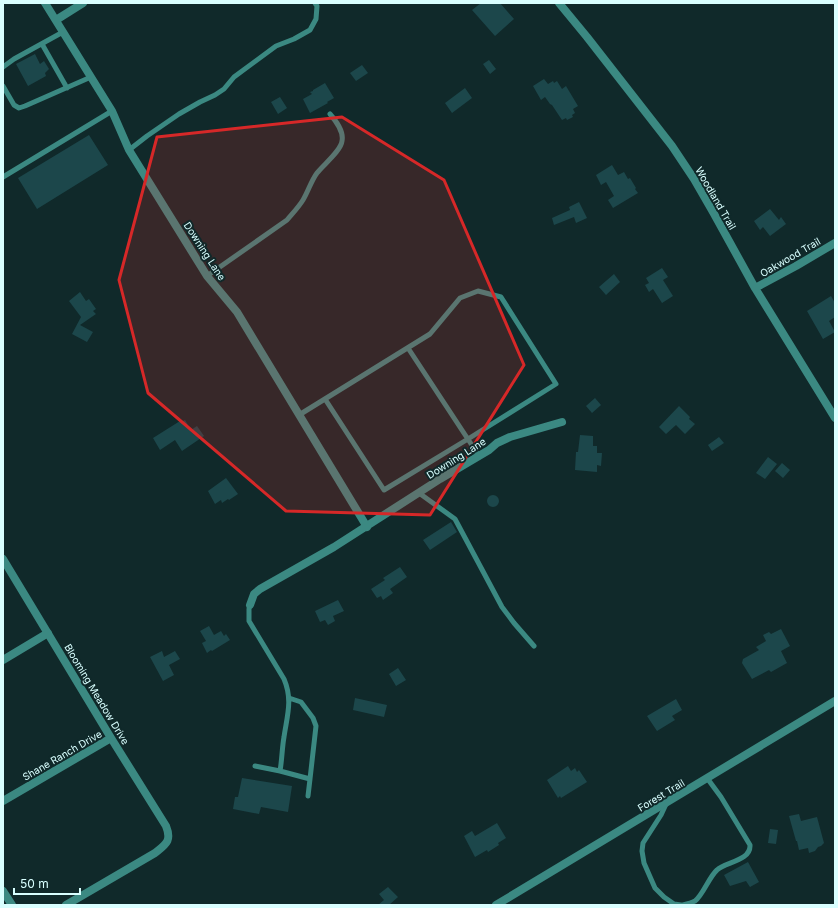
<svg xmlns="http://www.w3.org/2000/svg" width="838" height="908" viewBox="0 0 838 908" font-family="Inter,sans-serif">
  <rect width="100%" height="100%" fill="#10292a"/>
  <path fill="#1c474b" d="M481 3H500L514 19 495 36 472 10Z
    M35 54 40 64 44 61 49 69 45 73 46 76 28 86 16 64Z
    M489 60 496 69 490 74 483 64Z
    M362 65 368 73 356 81 350 73Z
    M544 79 548 84 553 81 554 83 557 81 562 89 566 86 578 106 573 109 575 113 572 115 573 117 567 120 566 118 562 120 552 105 550 104 545 97 541 100 533 86Z
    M325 83 334 98 327 102 328 103 310 113 303 99 312 94 310 92 313 91V90Z
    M465 88 472 98 452 113 445 103Z
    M280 97 287 108 278 114 271 102Z
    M89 135 108 165 37 209 18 178Z
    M612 165 618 175 624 172 628 179 630 178 636 188 635 189 638 193 613 208 608 200 614 196 606 182 601 185 596 175Z
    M579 202 587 218 576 223 574 217 554 225 552 218 570 210 569 207Z
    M770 209 779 220 781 217 786 224 770 236 763 227 760 230 754 221Z
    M662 268 668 277 663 280 673 296 662 303 653 289 649 292 645 285 649 283 646 278Z
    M614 274 620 282 606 295 599 287Z
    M80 292 86 301 89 299 96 309 93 311 96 314 80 325 93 332 87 342 72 334 81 317 69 301Z
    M831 296 835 303V317L829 321 835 332 823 339 807 311Z
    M595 398 601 405 592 413 586 406Z
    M679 406 690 417 689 419 695 424 685 434 676 425 666 434 659 427Z
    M185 420 191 430 197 426 204 436 182 451 175 440 160 450 153 438 180 421 181 422Z
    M580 435 593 436V446H597V453H602L601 466 597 465V472L575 470 576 452H578Z
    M719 437 724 443 712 451 708 445Z
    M768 457 777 464 765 479 756 473Z
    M782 463 790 470 783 478 775 471Z
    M226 478 238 494 229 500 228 499 222 503 221 500 215 504 208 491Z
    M487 501a6 6 0 1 1 12 0a6 6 0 1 1-12 0Z
    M451 522 457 532 430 550 423 540Z
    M400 567 407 577 390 589 393 593 383 600 381 596 377 598 371 589 385 580 383 578Z
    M338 600 344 611 333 616 335 621 328 625 325 620 320 622 315 611Z
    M209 626 214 635 221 631 224 636 226 634 230 640 212 651 211 650 207 653 202 643 206 641 200 631Z
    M781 629 790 646 781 651 787 663 771 672 769 670 752 679 742 663 743 659 759 650 756 647 766 641 763 635 769 632 771 634Z
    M162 651 164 657 175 651 180 659 169 665 174 675 163 681 150 657Z
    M398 668 406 680 396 686 389 674Z
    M355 698 387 705 384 717 353 710Z
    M676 699 682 710 672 716 675 720 657 731 647 716Z
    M568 766 571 771 575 768 577 772 579 770 587 782 561 798 560 796 558 798 547 780Z
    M242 778 292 786 288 812 261 807 259 814 233 809 235 797H238Z
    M799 814 801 821 817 817 824 843 821 846 818 847 815 851 809 853 808 848 799 850 797 841H796L789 816Z
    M497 823 506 838 498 843 499 845 488 852 487 850 475 857 464 836 472 831 475 836Z
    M770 829 778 830 776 844 768 843Z
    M748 862 759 882 750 887 746 881 730 886 724 875Z
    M388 887 398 897 389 905H378L384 900 379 894Z"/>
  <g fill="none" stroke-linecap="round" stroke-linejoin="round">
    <path stroke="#3b8982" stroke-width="5" d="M42 44 67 88
      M3 67 14 59 63 32
      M3 86 14 105 19 108 25 106 91 77
      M129 150 147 136 179 114 200 102 215 95 224 89 234 77 276 46 294 39 310 30 316 19 317 6 315 3
      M3 177 112 111
      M207 276 287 220C292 214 298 208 303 200 308 192 311 181 317 173 323 165 341 151 342 141 344 131 336 121 330 114
      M408 348 479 456
      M299 415 430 334 460 298 478 291 501 297 556 384 468 439 384 490 325 399
      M419 493 455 519 502 607 514 623 534 646
      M250 605 249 609V621L284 679C293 700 287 716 284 737 282 748 282 760 280 771L310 779 316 726 313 718 301 702 289 698
      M255 766 280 771
      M308 796 310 779
      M667 802 661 815 643 843 642 851 644 863 651 879 655 888 664 897 674 904 681 905
      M683 905C687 904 691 903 695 901 703 895 709 877 717 870 725 862 751 861 750 845L721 797 707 778"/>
    <path stroke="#3b8982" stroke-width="8" d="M45 3 112 111 129 150 207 276 237 312 367 527
      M559 3 587 37 672 146 694 179 713 212 755 288 835 418
      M56 20 83 3
      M755 288 796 266 835 243
      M3 559 111 738 166 826C172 841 166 844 155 853L66 905
      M250 605 254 594 260 589 334 547 440 479 489 450 497 443 510 437 562 422
      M3 660 48 633
      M3 801 111 738
      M3 891 12 905
      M496 905 835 701"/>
  </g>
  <path fill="#d62828" fill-opacity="0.2" stroke="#d62828" stroke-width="3" stroke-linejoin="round" d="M342 117 444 180 524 365 430 515 286 511 148 393 119 280 157 137Z"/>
  <g text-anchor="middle" stroke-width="4" stroke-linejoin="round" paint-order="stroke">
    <g font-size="10" fill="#d9ffff" stroke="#10292a">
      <text transform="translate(716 198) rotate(60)" y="4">Woodland Trail</text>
      <text transform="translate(205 251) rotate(57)" y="4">Downing Lane</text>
      <text transform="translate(790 257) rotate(-30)" y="4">Oakwood Trail</text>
      <text transform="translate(456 458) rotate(-32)" y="4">Downing Lane</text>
      <text transform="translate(97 694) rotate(59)" y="4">Blooming Meadow Drive</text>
      <text transform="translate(62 755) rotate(-30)" y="4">Shane Ranch Drive</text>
      <text transform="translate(661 795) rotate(-31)" y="4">Forest Trail</text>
    </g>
  </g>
  <rect width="838" height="908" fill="none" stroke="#d9ffff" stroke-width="8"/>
  <path d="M14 888v6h66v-6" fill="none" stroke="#d9ffff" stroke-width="2"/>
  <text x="20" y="888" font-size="12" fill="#d9ffff" stroke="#10292a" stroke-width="3" paint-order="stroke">50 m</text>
</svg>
